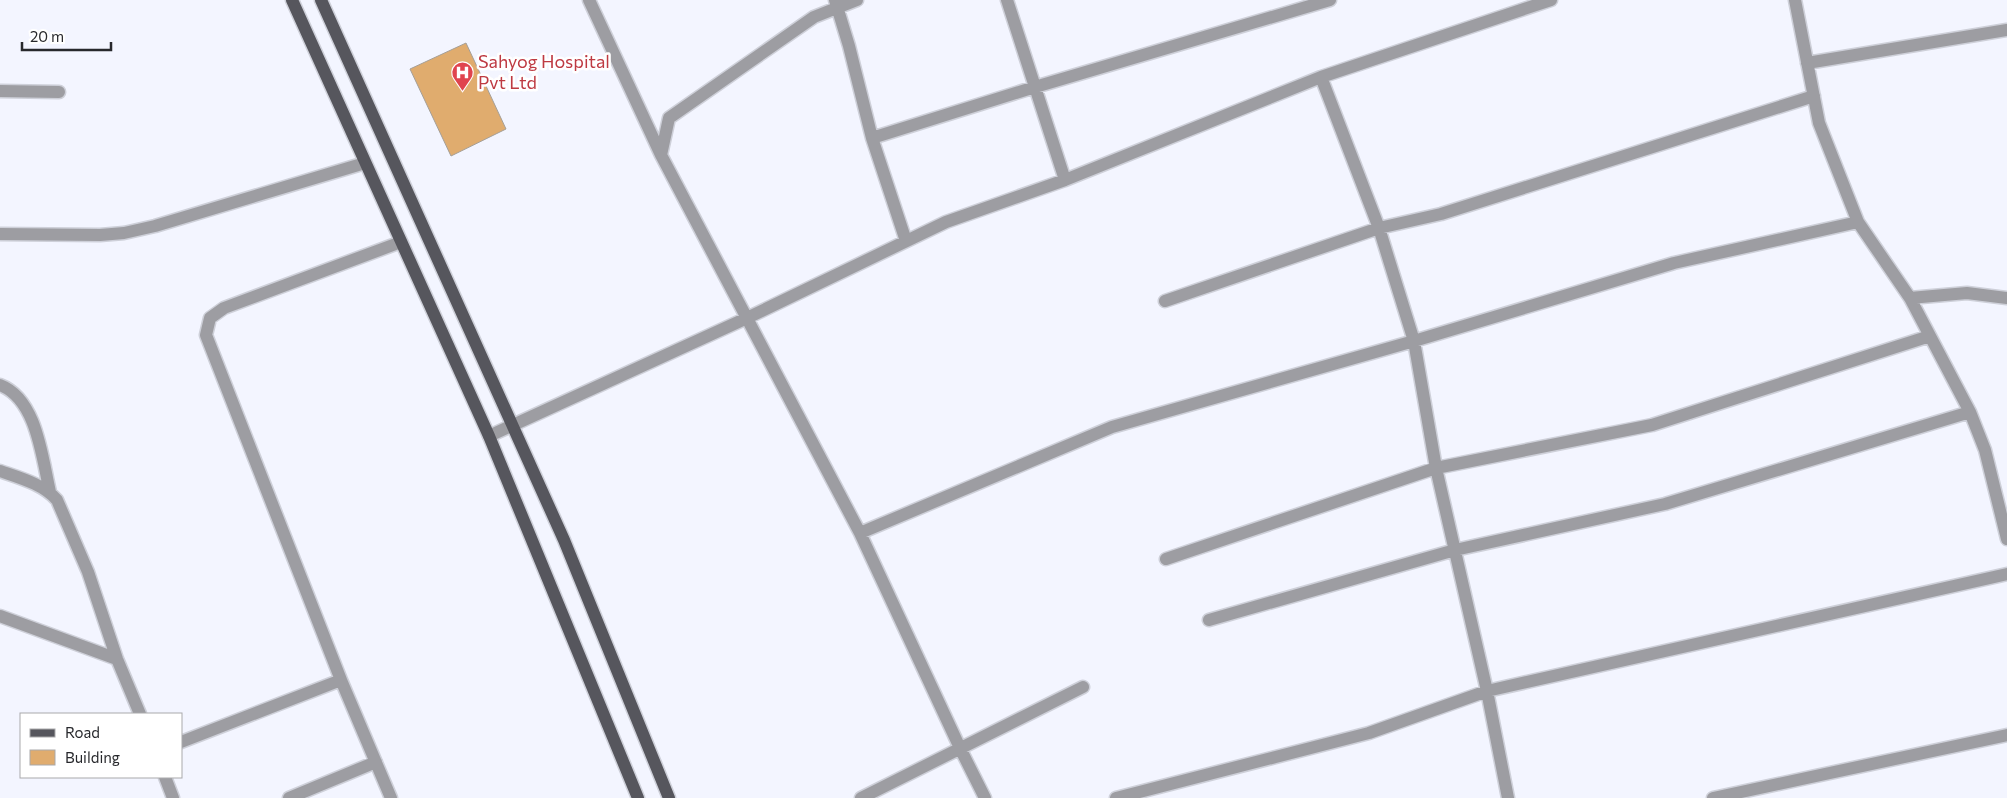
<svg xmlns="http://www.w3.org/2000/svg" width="2007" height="798" viewBox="0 0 2007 798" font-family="Commissioner,sans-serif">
  <rect width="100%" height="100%" fill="#f3f5ff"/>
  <path fill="#e0ac6e" stroke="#a59f97" d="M466 43 506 129 451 156 410 69Z"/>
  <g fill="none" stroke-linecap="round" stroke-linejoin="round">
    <defs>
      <path id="minor" d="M589 0 661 155
        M835 0 849 46 872 138
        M857 0 814 17 669 118 661 155 860 533 960 748 985 798
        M1007 0 1065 180
        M1795 0 1819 123 1858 222 1910 298 1970 412 1985 450 2007 539
        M1807 63 2007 30
        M1321 77 1379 228 1414 341 1436 468 1487 691 1508 798
        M0 91 59 92
        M0 234 100 235 124 233 155 226 365 163
        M906 241 872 138 1035 87 1330 0
        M1910 298 1967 293 2007 298
        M1165 301 1379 228 1441 214 1814 96
        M0 385C37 399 42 458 50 492
        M489 436 747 318 946 222 1065 180 1321 77 1551 0
        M0 471C20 478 43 484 57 500L88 572 117 659 140 714
        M860 533 1112 427 1414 341 1674 263 1858 222
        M1166 559 1436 468 1652 425 1930 336
        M0 616 117 659
        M1209 620 1455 550 1665 504 1970 412
        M181 742 341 680
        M165 777 173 798
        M289 798 376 762
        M391 798 341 680 206 335 210 318 224 308 401 242
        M861 798 1083 687
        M1116 798 1369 733 1487 691 2007 574
        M1713 798 2007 735"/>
      <path id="major" d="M292 0 489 436 638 798
        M321 0 564 540 669 798"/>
    </defs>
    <use href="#minor" stroke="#ced0d9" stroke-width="15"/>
    <use href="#major" stroke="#ced0d9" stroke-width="15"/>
    <use href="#minor" stroke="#9d9da2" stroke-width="12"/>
    <use href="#major" stroke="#56565d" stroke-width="12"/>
  </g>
  <defs>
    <symbol id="hospital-pin" viewBox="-11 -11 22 30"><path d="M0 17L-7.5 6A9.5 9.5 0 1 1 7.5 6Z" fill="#e0444e" stroke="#fff"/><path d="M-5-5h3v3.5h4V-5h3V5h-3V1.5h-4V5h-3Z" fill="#fff"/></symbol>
  </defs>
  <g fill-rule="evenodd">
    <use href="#hospital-pin" x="450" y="60" width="25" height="34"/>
  </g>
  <g text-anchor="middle" stroke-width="5" stroke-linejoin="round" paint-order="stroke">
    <g font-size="18" fill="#be3a42" stroke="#fff" text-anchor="start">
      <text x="478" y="68">Sahyog Hospital<tspan x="478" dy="21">Pvt Ltd</tspan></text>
    </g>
  </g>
  <rect x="20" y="713" width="162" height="65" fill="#ffffff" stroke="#a9a9ab"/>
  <rect x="30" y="729" width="25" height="8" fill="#56565d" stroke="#a9a9ab"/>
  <text x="65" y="738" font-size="15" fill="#27282c">Road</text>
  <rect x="30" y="750" width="25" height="15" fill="#e0ac6e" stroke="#a9a9ab"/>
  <text x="65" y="763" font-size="15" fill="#27282c">Building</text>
  <path d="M22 42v8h89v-8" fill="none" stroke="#27282c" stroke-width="2.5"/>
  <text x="30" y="42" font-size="15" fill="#27282c" stroke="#ffffff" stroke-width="4" paint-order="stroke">20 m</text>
</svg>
